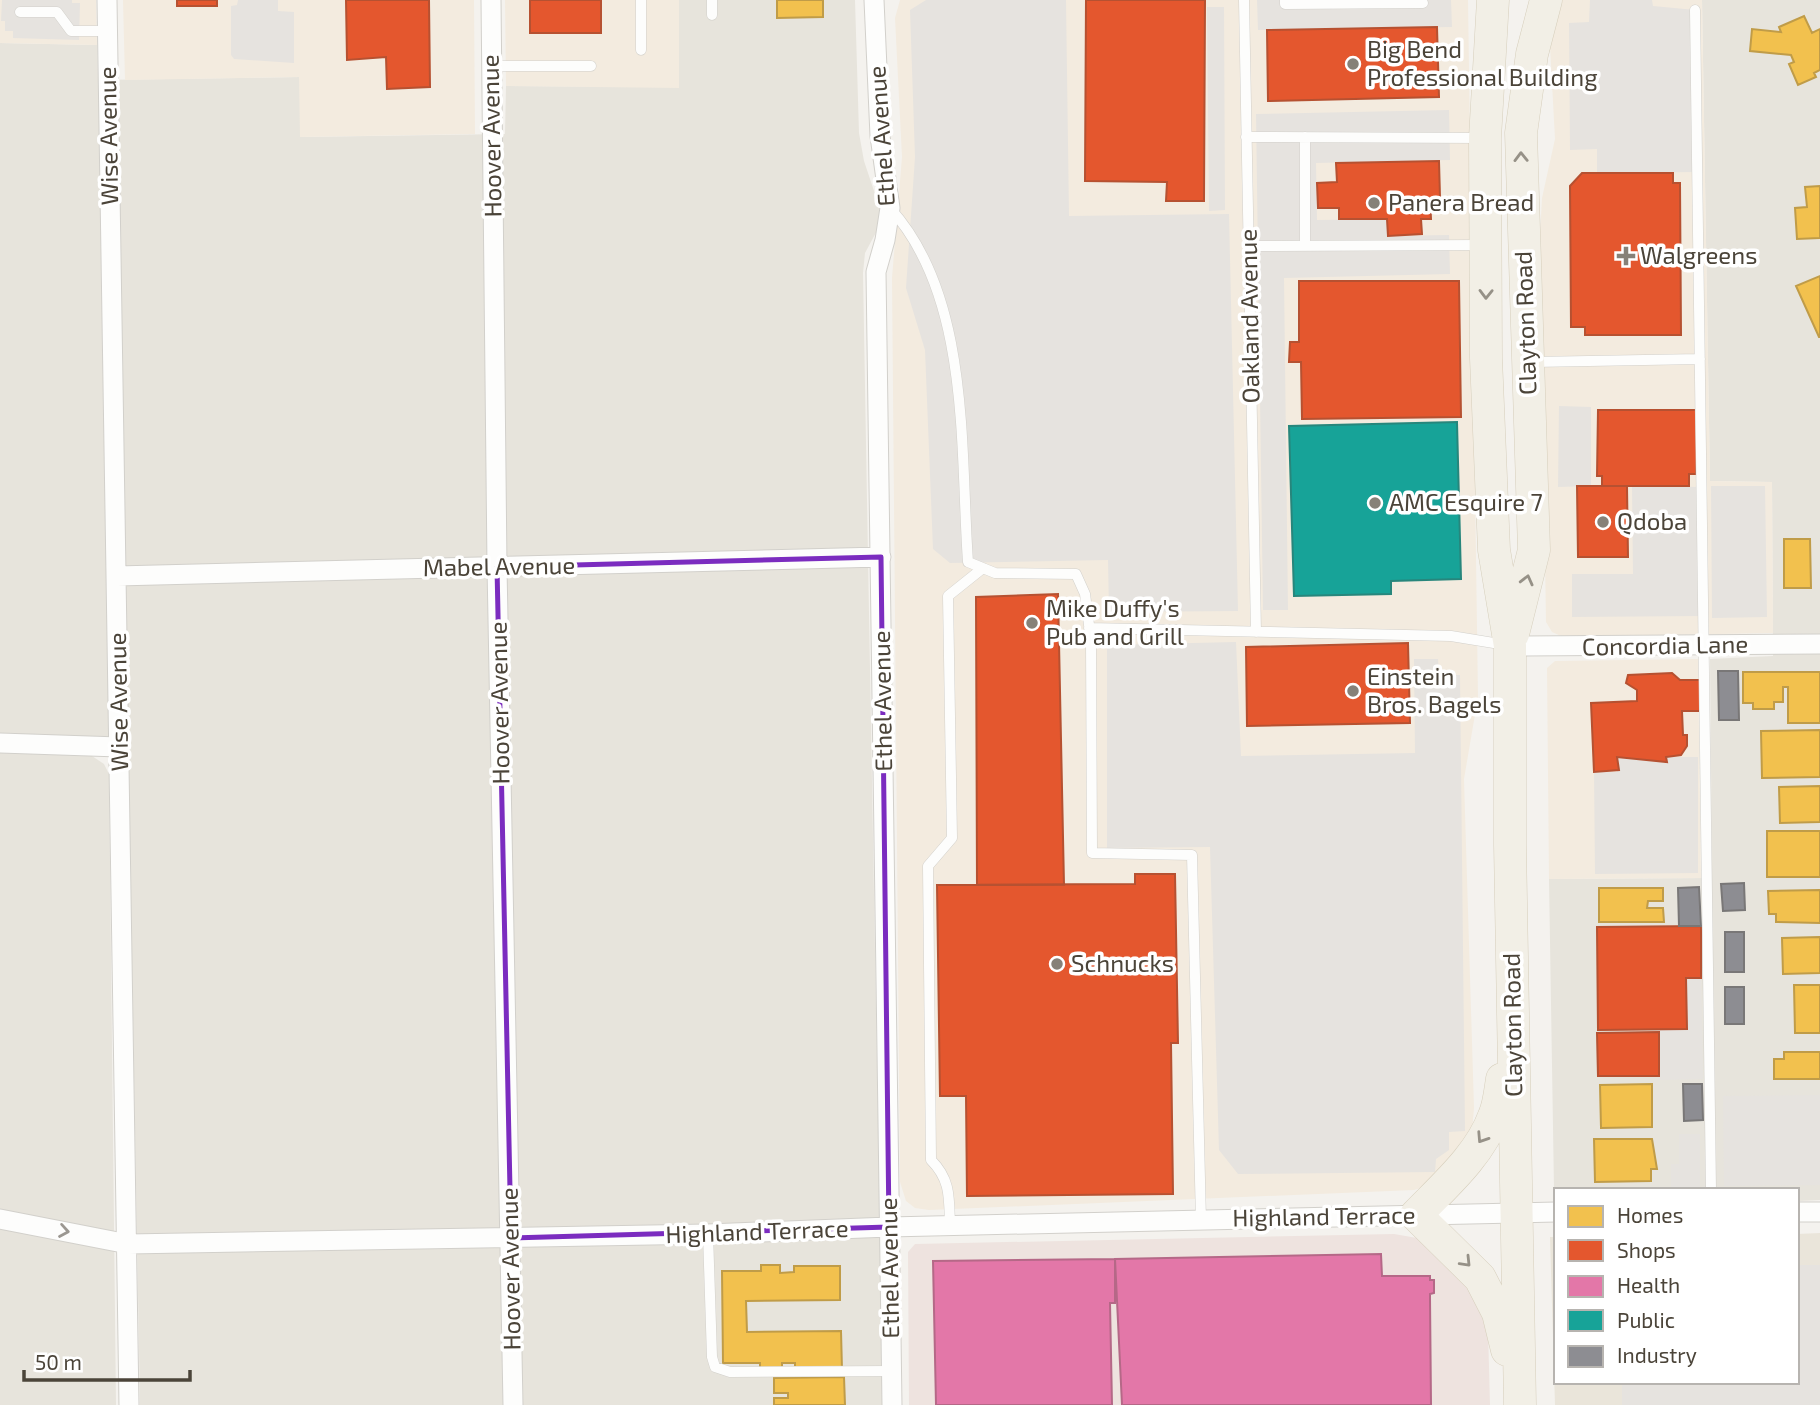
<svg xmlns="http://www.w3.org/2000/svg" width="1820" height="1405" viewBox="0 0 1820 1405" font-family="'Exo 2',sans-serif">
  <rect width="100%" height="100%" fill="#f4f2ee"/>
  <path fill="#e7e4dc" d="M679 0H855L859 133 864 161 881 212 880 225 865 253 863 273 883 1405H140L128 740 0 735V43L97 45 98 80 300 77 301 137 505 134 506 86 679 87Z
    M1702 0H1820V1200L1797 1201V1190H1556V1194L1554 1189 1549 879 1712 878 1710 659 1773 656 1772 482 1710 481Z
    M0 753 92 756 104 764 109 774 116 1405H0Z"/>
  <path fill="#f3ebdf" d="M0 0H96L97 45 0 43Z
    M123 0H474L475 134 300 137 299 77 125 80Z
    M505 0H679V88L506 86Z
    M900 0H1468L1478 697 1464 779 1474 1108 1472 1131 1438 1183 1414 1190 929 1210 915 1208 906 1201 900 1182 892 278 902 157 895 18Z
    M1562 0H1702L1710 481 1772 482 1773 633 1563 637 1552 632 1546 622 1540 236 1542 198 1555 139 1550 46Z
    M1698 659 1701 878 1549 879 1547 668 1555 661Z"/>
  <path fill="#eae5da" d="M1820 1233V1405H1555L1550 1237H1556V1382H1797V1234Z"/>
  <path fill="#eee3df" d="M1394 1234 1417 1238 1466 1278 1488 1330 1490 1405H909L908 1252 915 1244Z"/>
  <path fill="#e6e3df" d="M2 0H72V3H80L79 40 13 38V31H5V21H1Z
    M238 0H278V11L294 12V63L234 59 231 55V6L237 5Z
    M926 0H1066L1069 216 1229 214 1238 611 1109 612 1108 560 950 563 933 549 925 350 906 288 915 157 910 10Z
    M1257 0H1451L1452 27 1258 30Z
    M1590 0H1652L1653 6 1695 10 1697 172 1597 173V149L1570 150 1569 23 1589 22Z
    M1207 7H1224L1225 210 1209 211Z
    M1449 110 1450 160 1316 163 1317 220 1387 219 1388 236 1449 235 1450 274 1284 278 1288 610H1263L1256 114Z
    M1559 406 1591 407V486L1558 487Z
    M1632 486 1701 487 1702 616 1572 617V574H1633Z
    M1711 486H1765L1767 617 1712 618Z
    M1236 642 1241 756 1415 753 1414 659H1438L1439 675H1460L1465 1131 1449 1132V1150L1436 1159 1435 1172 1238 1174 1219 1150 1210 847 1107 848V645Z
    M1617 757H1698V873L1595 874 1594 772H1617Z
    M1686 978H1701L1703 1079 1659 1080V1029H1687Z
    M1820 1095V1185L1724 1186 1723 1096Z
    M1679 1134H1700V1187H1671V1164H1679Z
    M1797 1265H1820V1405H1622V1382H1797Z"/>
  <path fill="#f2c14e" stroke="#c09c48" stroke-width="2" d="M777 0H823V17L777 18Z
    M1804 16 1812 33 1820 29V70L1814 73 1816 77 1798 85 1789 64 1794 62 1791 55 1750 51 1752 29 1781 32 1779 27Z
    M1820 186V238L1797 239 1795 208 1807 207 1805 187Z
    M1820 276V337H1819L1796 286Z
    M1784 539H1810L1811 588H1784Z
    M1743 672H1820V723H1788V687H1783V702H1774V709H1753V703H1743Z
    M1820 730V777L1762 778 1761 731Z
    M1820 786V822L1780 823 1779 787Z
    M1767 831H1820V877H1767Z
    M1599 888H1663V901H1648L1647 908H1663L1664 922H1599Z
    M1820 890V923L1776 922V914H1769L1768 891Z
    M1820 937V973L1783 974 1782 938Z
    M1794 985H1820V1033H1795Z
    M1784 1052H1820V1079H1774V1059H1784Z
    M1652 1084V1127L1601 1128 1600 1085Z
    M1594 1139H1652L1657 1169H1651V1181L1595 1182Z
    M761 1265H780V1273L794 1272V1266H840V1300L746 1301 747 1332 841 1331 842 1370 795 1371V1363H782V1370L760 1371V1363H723L722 1271H761Z
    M844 1377 845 1405H774V1398H788V1393H774V1378Z"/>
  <path fill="#e4572e" stroke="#b65131" stroke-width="2" d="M177 0H217V6H177Z
    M346 0H429L430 87 387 89 386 57 347 60Z
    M530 0H601V33H530Z
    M1086 0H1205L1204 201H1166L1167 182 1085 181Z
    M1437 27 1439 97 1268 101 1267 30Z
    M1439 161 1440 197 1430 198 1431 219H1421L1422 234 1388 236 1387 219H1339V208H1318L1317 183 1337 182 1336 163Z
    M1582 173H1673V183H1680L1681 335H1585V327H1571L1570 186Z
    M1299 281H1459L1461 417 1302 419 1301 362H1289L1290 342H1299Z
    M1598 410H1700L1696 474H1689V486H1602V476H1597Z
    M1577 486H1627L1628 557H1578Z
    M1058 594 1064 885H977L976 597Z
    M1408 643 1410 723 1247 726 1246 647Z
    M1672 673 1680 680H1702V711H1682L1683 735H1687V746L1681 755 1666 757 1667 762 1617 757 1619 770 1594 772 1591 703 1637 701V690L1626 683 1628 675Z
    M1135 874H1175L1178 1043H1171L1173 1194 967 1196 966 1096H940L937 885 1135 884Z
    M1701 926V978H1686L1687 1029 1598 1030 1597 927Z
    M1659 1032V1076H1598L1597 1033Z"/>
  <path fill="#e377a8" stroke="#b56887" stroke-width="2" d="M1381 1254 1382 1276H1430V1280H1434V1293L1430 1294V1298L1431 1405H1122L1115 1259Z
    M1115 1259V1303H1110L1112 1405H936L933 1261Z"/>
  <path fill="#17a398" stroke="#27867c" stroke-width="2" d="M1457 422 1461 579 1391 581V594L1294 596 1289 426Z"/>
  <path fill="#8d8d92" stroke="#797777" stroke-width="2" d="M1718 671H1738L1739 720H1719Z
    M1744 883 1745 910 1723 911 1721 884Z
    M1699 887 1701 926H1679L1678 888Z
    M1725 932H1744V972H1725Z
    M1725 987H1744V1024H1725Z
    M1683 1084H1702L1703 1120 1684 1121Z"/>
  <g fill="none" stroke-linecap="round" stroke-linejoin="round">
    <defs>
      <path id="service" d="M641 0V50
        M712 0V15
        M1244 0 1256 632
        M1285 0V4L1423 3
        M1695 10 1711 1190
        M20 12H57L71 31H107
        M491 66H591
        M1246 137 1481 138
        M1305 137V245
        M890 208C971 297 960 450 968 562L995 573 1076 574 1085 594 1091 640 1092 853 1192 855 1201 1220
        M1248 246 1482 245
        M1533 362 1700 359
        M1089 628 1451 636 1506 645
        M950 1226C949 1198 951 1180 931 1160L928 866 952 838 948 596 983 568
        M708 1234 712 1357 715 1367 730 1372 892 1371"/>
      <path id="minor" d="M107 0 129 1405
        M491 0 497 567 513 1405
        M874 0 880 136 890 208 885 240 876 272 892 1405
        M117 576 881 557
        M1510 646 1820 644
        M0 743 119 747
        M1797 1212H1820
        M0 1219 128 1244 708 1234 889 1227 1556 1212"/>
      <path id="primary" d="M1493 0 1485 138 1486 358 1494 550 1510 646V845L1520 1405
        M1513 634 1534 550 1521 133 1532 54 1546 0
        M1502 1079C1500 1091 1499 1105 1494 1116 1480 1155 1444 1186 1416 1215L1480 1278 1498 1313 1507 1350"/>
    </defs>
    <use href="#service" stroke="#d2d0cb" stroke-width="11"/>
    <use href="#minor" stroke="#d2d0cb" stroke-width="21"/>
    <use href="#primary" stroke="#d6cebb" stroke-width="33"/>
    <use href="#service" stroke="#fdfdfc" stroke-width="10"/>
    <use href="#minor" stroke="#fdfdfc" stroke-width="19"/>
    <use href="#primary" stroke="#f2efe6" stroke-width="32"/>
  </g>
  <defs><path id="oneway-chevron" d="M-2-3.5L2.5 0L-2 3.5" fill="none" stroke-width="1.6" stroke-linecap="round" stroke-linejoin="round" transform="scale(1.75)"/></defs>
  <g stroke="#969187">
    <use href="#oneway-chevron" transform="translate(1521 157) rotate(-91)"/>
    <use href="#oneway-chevron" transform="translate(1486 294) rotate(91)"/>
    <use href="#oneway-chevron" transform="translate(1527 580) rotate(-76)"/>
    <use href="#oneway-chevron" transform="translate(1482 1138) rotate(123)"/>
    <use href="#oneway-chevron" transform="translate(1466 1262) rotate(46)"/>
  </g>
  <use stroke="#9b9791" href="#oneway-chevron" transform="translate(64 1231) rotate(10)"/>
  <path fill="none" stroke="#7b2cbf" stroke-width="5" stroke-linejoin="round" d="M881 557 889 1227 511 1238 497 567Z"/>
  <g fill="#868178" stroke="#fff" stroke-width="2.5">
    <circle cx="1353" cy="64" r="7"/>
    <circle cx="1374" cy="203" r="7"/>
    <path d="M1622.5 245.5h7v7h7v7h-7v7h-7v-7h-7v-7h7z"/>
    <circle cx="1375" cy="503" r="7"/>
    <circle cx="1603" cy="522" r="7"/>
    <circle cx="1032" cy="623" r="7"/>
    <circle cx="1353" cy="691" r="7"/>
    <circle cx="1057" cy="964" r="7"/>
  </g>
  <g text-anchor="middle" stroke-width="7" stroke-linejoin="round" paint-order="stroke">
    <g font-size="24" fill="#4b4439" stroke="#fff" text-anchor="start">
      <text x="1367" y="58">Big Bend<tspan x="1367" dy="28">Professional Building</tspan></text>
      <text x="1388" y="211">Panera Bread</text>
      <text x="1640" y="264">Walgreens</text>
      <text x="1389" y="511">AMC Esquire 7</text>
      <text x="1617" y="530">Qdoba</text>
      <text x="1046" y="617">Mike Duffy's<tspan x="1046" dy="28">Pub and Grill</tspan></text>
      <text x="1367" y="685">Einstein<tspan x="1367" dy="28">Bros. Bagels</tspan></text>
      <text x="1071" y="972">Schnucks</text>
    </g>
    <g font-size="24" fill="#4b4439" stroke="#fff">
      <text transform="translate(109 136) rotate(-91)" y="8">Wise Avenue</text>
      <text transform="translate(492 136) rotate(-91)" y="8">Hoover Avenue</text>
      <text transform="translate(882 136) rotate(-94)" y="8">Ethel Avenue</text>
      <text transform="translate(1250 316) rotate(-91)" y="8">Oakland Avenue</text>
      <text transform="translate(1526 323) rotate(-92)" y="8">Clayton Road</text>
      <text transform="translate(499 567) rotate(-1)" y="8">Mabel Avenue</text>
      <text transform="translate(1665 646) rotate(-1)" y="8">Concordia Lane</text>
      <text transform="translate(883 701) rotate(-91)" y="8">Ethel Avenue</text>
      <text transform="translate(119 702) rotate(-91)" y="8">Wise Avenue</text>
      <text transform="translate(500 703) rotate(-91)" y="8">Hoover Avenue</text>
      <text transform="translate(1513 1025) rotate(-91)" y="8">Clayton Road</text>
      <text transform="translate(1324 1217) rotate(-1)" y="8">Highland Terrace</text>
      <text transform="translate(757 1232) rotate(-2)" y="8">Highland Terrace</text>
      <text transform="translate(890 1268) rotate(-91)" y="8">Ethel Avenue</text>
      <text transform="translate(511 1269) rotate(-91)" y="8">Hoover Avenue</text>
    </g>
  </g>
  <rect x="1554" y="1188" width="245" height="196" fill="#ffffff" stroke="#b7b4b0" stroke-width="2"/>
  <rect x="1568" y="1206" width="35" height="21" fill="#f2c14e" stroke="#b7b4b0" stroke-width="2"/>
  <text x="1617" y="1223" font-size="21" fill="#4b4439">Homes</text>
  <rect x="1568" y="1240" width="35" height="21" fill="#e4572e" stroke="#b7b4b0" stroke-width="2"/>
  <text x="1617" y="1258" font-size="21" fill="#4b4439">Shops</text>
  <rect x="1568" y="1276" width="35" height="21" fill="#e377a8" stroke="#b7b4b0" stroke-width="2"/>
  <text x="1617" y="1293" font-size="21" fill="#4b4439">Health</text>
  <rect x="1568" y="1310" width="35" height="21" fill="#17a398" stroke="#b7b4b0" stroke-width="2"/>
  <text x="1617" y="1328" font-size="21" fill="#4b4439">Public</text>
  <rect x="1568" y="1346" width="35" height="21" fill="#8d8d92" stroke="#b7b4b0" stroke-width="2"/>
  <text x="1617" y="1363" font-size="21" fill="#4b4439">Industry</text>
  <path d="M24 1370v10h166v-10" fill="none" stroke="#4b4439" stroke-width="3.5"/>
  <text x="35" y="1370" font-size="21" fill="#4b4439" stroke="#ffffff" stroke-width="5" paint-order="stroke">50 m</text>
</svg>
